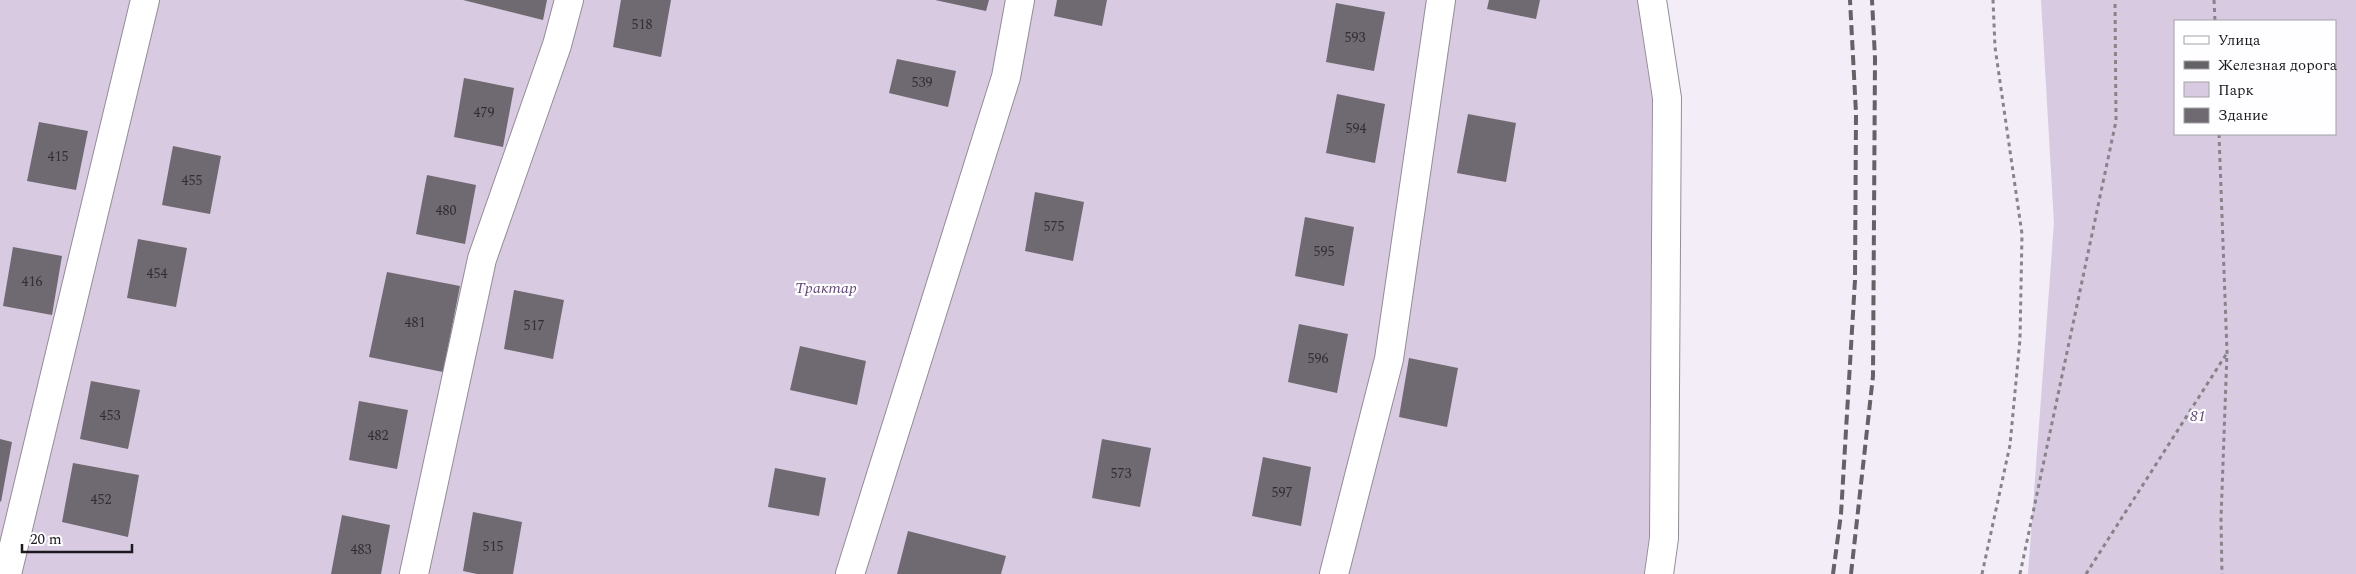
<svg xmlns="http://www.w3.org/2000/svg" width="2356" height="574" viewBox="0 0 2356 574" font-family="Spectral,serif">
  <rect width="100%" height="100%" fill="#f3edf8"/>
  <path fill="#d8cae1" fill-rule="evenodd" d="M0 0H1637L1652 99 1649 537 1644 574H0Z
    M2041 0H2356V574H2028L2054 223ZM2335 21V134H2175V21Z"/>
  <path fill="#6f6972" d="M463 0H547L543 20Z
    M621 0H671L661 57 613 47Z
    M935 0H989L986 11Z
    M1057 0H1107L1102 26 1054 16Z
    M1489 0H1540L1536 19 1487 9Z
    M1336 3 1385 12 1374 71 1326 62Z
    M897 59 956 71 948 107 889 93Z
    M464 78 514 88 503 147 454 137Z
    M1337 94 1385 104 1375 163 1326 153Z
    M1468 114 1516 123 1506 182 1457 173Z
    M39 122 88 131 76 190 27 181Z
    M173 146 221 156 210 214 162 205Z
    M427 175 476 185 465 244 416 234Z
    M1035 192 1084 202 1073 261 1025 251Z
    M1305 217 1354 227 1344 286 1295 276Z
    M138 239 187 248 176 307 127 298Z
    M13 247 62 256 52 315 3 306Z
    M387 272 460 286 443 372 369 357Z
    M514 290 564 300 553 359 504 349Z
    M1299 324 1348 334 1337 393 1288 382Z
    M800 346 866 361 857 405 790 390Z
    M1409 358 1458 368 1447 427 1399 417Z
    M91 381 140 390 128 449 80 439Z
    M359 401 408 410 397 469 349 460Z
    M0 439 12 442 1 502 0 501Z
    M1102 439 1151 448 1140 507 1092 498Z
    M1263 457 1311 467 1301 526 1252 516Z
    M73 463 139 475 128 537 62 522Z
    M775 468 826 478 819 516 768 507Z
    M473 512 522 522 513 574H477L463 571Z
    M342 515 390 525 381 574H331Z
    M908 531 1006 556 1001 574H897Z"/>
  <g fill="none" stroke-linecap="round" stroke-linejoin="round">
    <defs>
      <path id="street" d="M1652 0 1667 98 1664 538 1659 574
        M7 574 145 0
        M414 574 482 259 557 45 569 0
        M850 574 1006 77 1020 0
        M1334 574 1389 359 1441 0"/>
    </defs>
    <use href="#street" stroke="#928d96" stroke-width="30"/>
    <path stroke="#87838a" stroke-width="3" stroke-dasharray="4 4" stroke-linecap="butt" d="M2214 0 2215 21
      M2219 134 2227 352 2221 519 2222 574
      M1982 574 2010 445 2020 339 2022 234 1995 47 1993 0
      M2020 574 2116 121 2115 0
      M2086 574 2227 353"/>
    <use href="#street" stroke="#fff" stroke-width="28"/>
    <path stroke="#646167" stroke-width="4" stroke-dasharray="10 5" stroke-linecap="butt" d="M1833 574 1841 514 1855 280 1856 113 1850 0
      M1851 574 1873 376 1875 58 1872 0"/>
  </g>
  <g text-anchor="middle" stroke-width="4.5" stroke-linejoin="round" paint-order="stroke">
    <g font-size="14" fill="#312e33">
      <text x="642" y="29">518</text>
      <text x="1355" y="42">593</text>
      <text x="922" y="87">539</text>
      <text x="484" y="117">479</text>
      <text x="1356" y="133">594</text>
      <text x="58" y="161">415</text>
      <text x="192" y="185">455</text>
      <text x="446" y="215">480</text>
      <text x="1054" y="231">575</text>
      <text x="1324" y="256">595</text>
      <text x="157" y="278">454</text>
      <text x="32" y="286">416</text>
      <text x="415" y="327">481</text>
      <text x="534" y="330">517</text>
      <text x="1318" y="363">596</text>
      <text x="110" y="420">453</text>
      <text x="378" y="440">482</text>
      <text x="1121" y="478">573</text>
      <text x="1282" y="497">597</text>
      <text x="101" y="504">452</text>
      <text x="493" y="551">515</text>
      <text x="361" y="554">483</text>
    </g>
    <g font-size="16" font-style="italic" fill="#634a74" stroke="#fefdff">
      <text x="826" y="293">Трактар</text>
      <text x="2198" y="421">81</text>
    </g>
  </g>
  <rect x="2174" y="20" width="162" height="115" fill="#fefdff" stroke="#a4a2a5"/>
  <rect x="2184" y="36" width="25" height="8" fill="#ffffff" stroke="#a4a2a5"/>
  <text x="2218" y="45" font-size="15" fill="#1c1a1e">Улица</text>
  <rect x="2184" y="61" width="25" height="8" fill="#646167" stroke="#a4a2a5"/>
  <text x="2218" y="70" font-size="15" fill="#1c1a1e">Железная дорога</text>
  <rect x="2184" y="82" width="25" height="15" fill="#d8cae1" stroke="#a4a2a5"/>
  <text x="2218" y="95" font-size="15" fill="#1c1a1e">Парк</text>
  <rect x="2184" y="108" width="25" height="15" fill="#6f6972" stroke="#a4a2a5"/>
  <text x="2218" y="120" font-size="15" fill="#1c1a1e">Здание</text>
  <path d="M22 544v8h110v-8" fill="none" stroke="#1c1a1e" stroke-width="2.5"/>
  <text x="30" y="544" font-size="15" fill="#1c1a1e" stroke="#fefdff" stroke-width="4" paint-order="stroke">20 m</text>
</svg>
